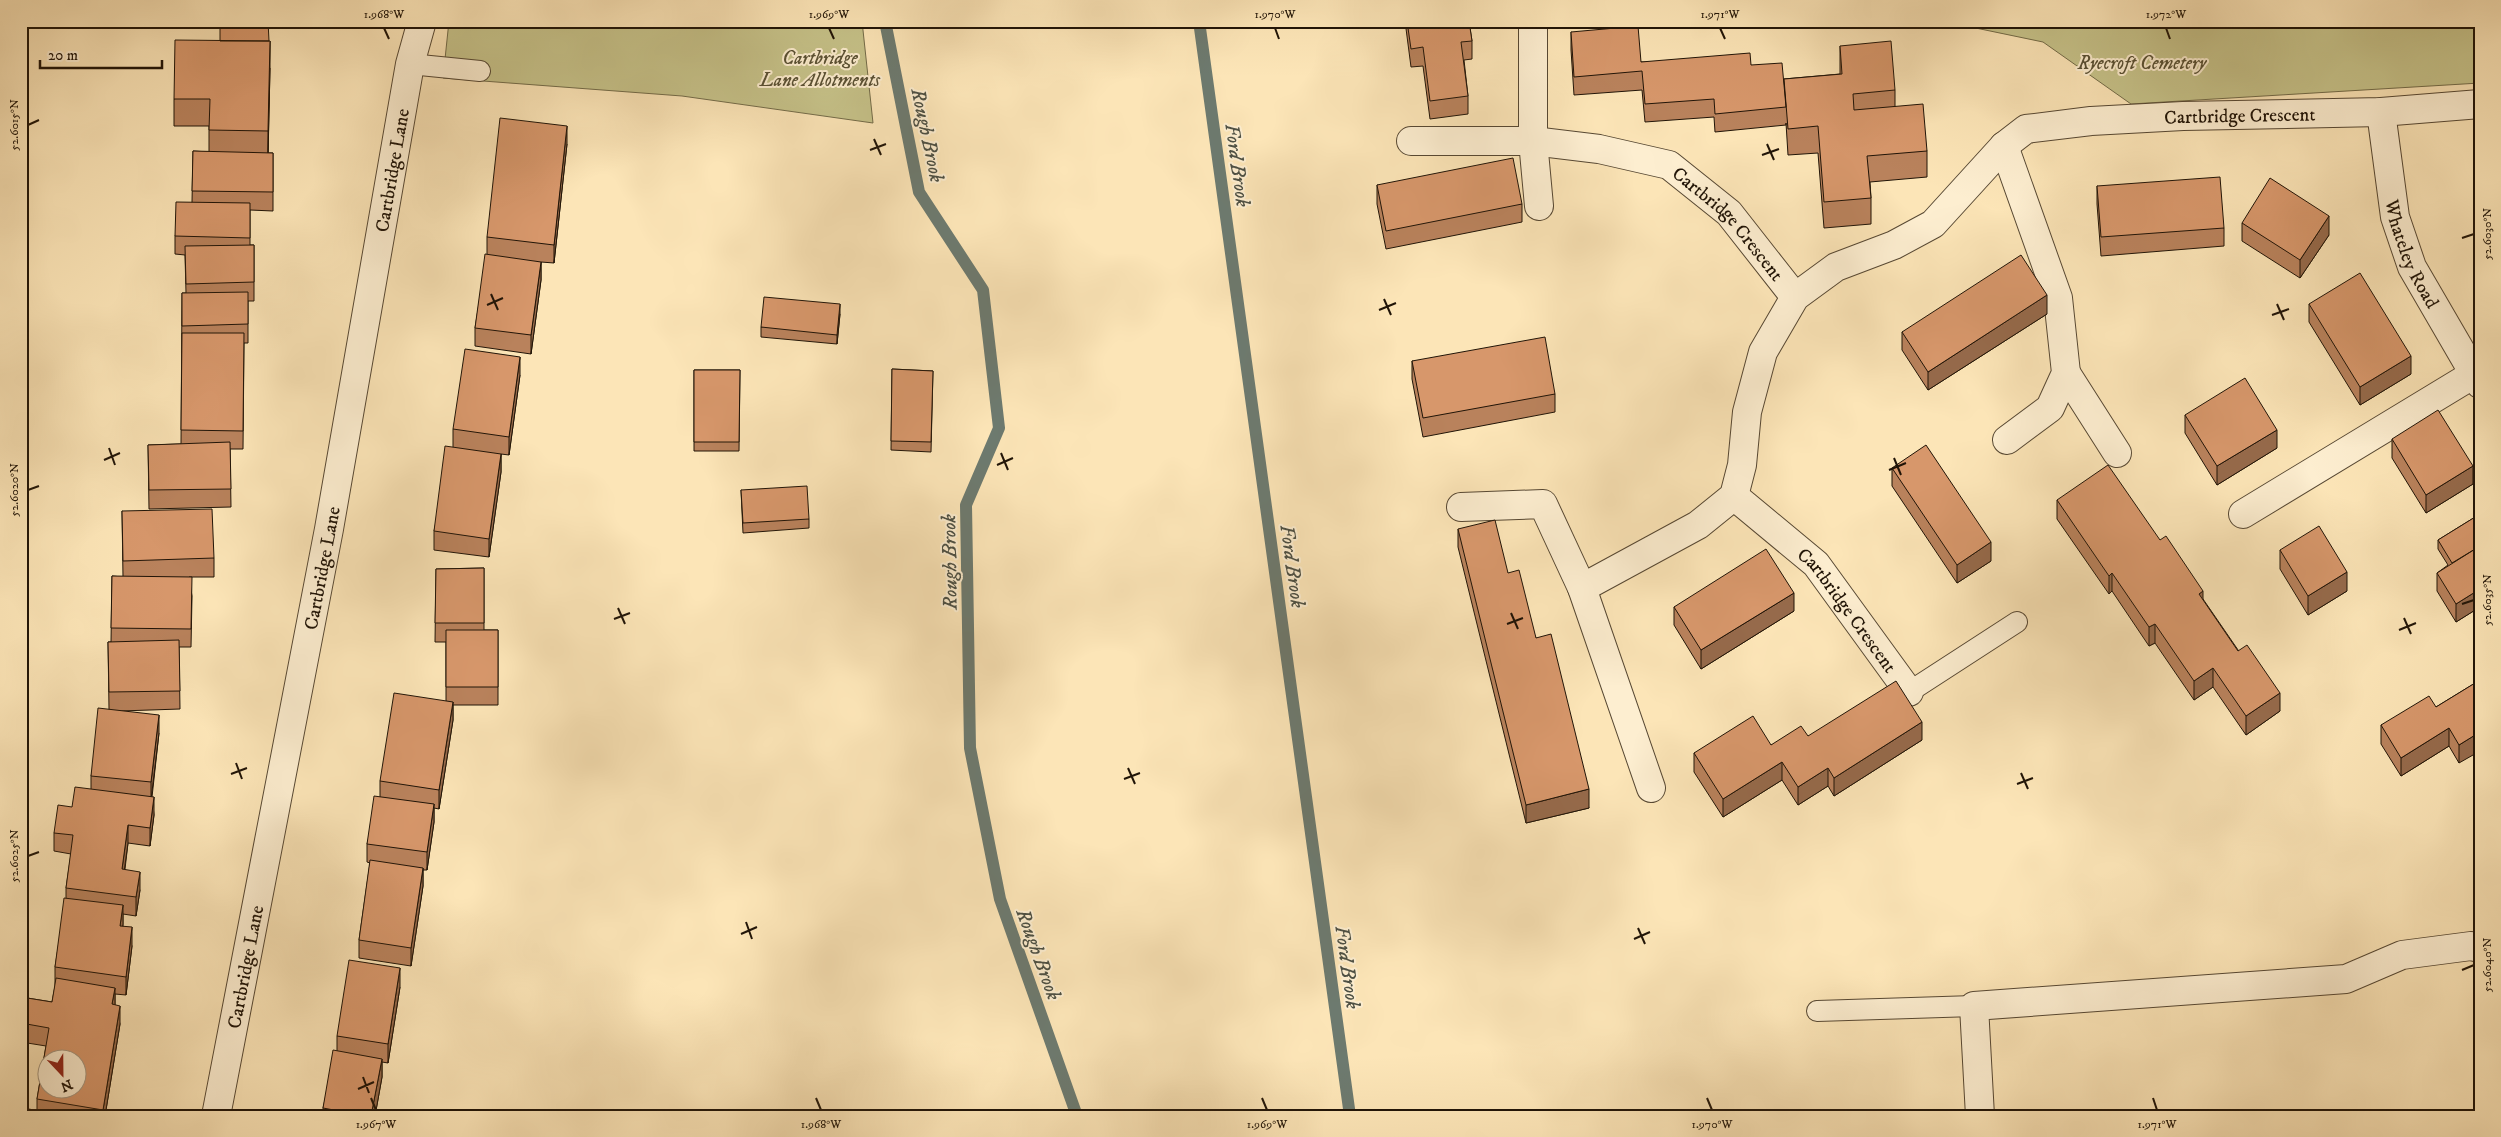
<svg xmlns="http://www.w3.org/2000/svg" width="2501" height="1137" viewBox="0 0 2501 1137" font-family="'IM FELL DW Pica',serif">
  <rect width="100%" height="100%" fill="#fce5b7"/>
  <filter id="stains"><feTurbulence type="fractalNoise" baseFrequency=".004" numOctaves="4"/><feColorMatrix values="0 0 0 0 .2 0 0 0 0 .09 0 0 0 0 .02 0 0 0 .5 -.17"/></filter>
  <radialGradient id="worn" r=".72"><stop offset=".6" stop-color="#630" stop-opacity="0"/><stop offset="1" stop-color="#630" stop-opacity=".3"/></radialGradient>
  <path fill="#c6c289" stroke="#736b48" d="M449 21H862L873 123 682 96 443 78Z
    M1942 21H2480V83L2131 104 2043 42Z"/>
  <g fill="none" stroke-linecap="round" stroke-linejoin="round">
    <path stroke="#6d7a6f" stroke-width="12" d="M885 21 919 192 983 290 999 428 966 505 970 748 1000 899 1077 1116
      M1199 21 1350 1116"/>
    <defs>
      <path id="lane" d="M410 64 480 71
        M1909 692 2017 622
        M1817 1011 1974 1006"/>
      <g id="street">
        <path d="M1533 21V141L1539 206"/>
        <path id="s1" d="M2381 112 2395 217 2412 267 2480 384"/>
        <path id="s2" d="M1411 141H1533L1599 149 1669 165 1729 213 1795 297"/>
        <path d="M2004 146 2058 298 2066 373 2050 408 2007 440"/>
        <path d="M2066 373 2117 453"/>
        <path id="s3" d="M1734 496 1816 564 1909 692"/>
        <path d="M1461 507 1543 504 1582 588 1651 788"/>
        <path d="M2243 514 2474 374"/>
        <path id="s4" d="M1582 588 1698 525 1734 496 1742 465 1747 412 1763 352 1795 297 1836 267 1894 245 1933 224 2004 146 2026 129 2091 121 2183 116 2381 112 2480 104"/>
        <path id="s5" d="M216 1116 329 529 410 64 422 21"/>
        <path d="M1980 1116 1974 1006 2346 979 2402 955 2471 946 2480 948"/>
      </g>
    </defs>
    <use href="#lane" stroke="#574833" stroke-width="22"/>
    <use href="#street" stroke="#574833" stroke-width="30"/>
    <use href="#lane" stroke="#fdeed0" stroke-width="20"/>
    <use href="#street" stroke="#fdeed0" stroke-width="28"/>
  </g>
  <path fill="#b9825c" stroke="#201407" d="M1405 21H1469L1472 41V59L1464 60 1468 96V114L1430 119 1423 66 1411 67Z
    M1571 32 1641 62 1751 65 1784 91V79L1840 74V46L1895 90V106L1927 151V177L1870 182 1871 198V224L1824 228 1818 153 1788 155 1786 123V125L1715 132 1714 117 1645 122 1642 90 1574 95 1571 50Z
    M270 68 268 153H273V211L250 210V245H254V301H248V343H244L243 449H230L231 507 149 509 148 445 181 444 182 293H186L185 255 175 254V236L192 202 193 151 209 152V126H174V99Z
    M567 144 554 263 541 262V280L531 354 475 346V328L487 254V237Z
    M1377 185 1522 204V222L1386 249 1377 204Z
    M2097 186 2224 228V246L2101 256 2097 204Z
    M2242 223 2329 235 2300 278 2242 241Z
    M2309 304 2411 374 2360 405 2309 322Z
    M840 314 837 344 761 337V327Z
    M2047 314 1928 390 1902 350V332Z
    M1412 361 1555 394V412L1423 437 1412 379Z
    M892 369 933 371 931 452 891 450Z
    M694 370H740L739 451H694Z
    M520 375 509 455 501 454V472L489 557 434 550V531L453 447V429Z
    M2185 415 2277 448 2217 485 2185 433Z
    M2392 439 2473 484 2426 513 2392 458Z
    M1892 468 1991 561 1957 583 1892 486Z
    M741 490 809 519V528L743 533Z
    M2057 500 2160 540 2203 599 2280 711 2246 735 2213 687 2194 700 2155 643 2149 646 2112 591 2109 594 2057 519Z
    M122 511 214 558V577H189L192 596 191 647H179L180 709 120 711 159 733 152 797 154 815 150 846 128 843 125 869 140 890 136 916 123 914V926L132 946 126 995 115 994V1005L120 1024 105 1116H21L37 1111V1099L46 1046 21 1042V997L52 1002 55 986V967L66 898V888L71 854 54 851V833L72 807 91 789V776L109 709 108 642H111L112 576 123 577Z
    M2480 514V607L2456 622 2437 591V573L2448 565 2438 549V540Z
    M1458 529 1508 573 1536 638 1589 808 1526 823 1458 547Z
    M2280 550 2347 591 2308 615 2280 569Z
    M484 568V630H498V705H453V720L439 809 434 808V822L427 870H423V886L411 966 359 958V940L370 863 367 862V844L380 797V781L446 701V642H435L436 569Z
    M1674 607 1794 611 1701 669 1674 625Z
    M2480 680 2459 763 2449 746 2401 776 2381 744V725L2436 707Z
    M1808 736 1922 740 1834 796 1828 786 1798 805 1782 780 1723 817 1694 772V753L1771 745Z
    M400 987 388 1063 382 1062V1077L375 1116H323V1108L337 1051V1036Z"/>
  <path fill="#966a4b" stroke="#201407" d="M270 41V68L268 158V131Z
    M567 126V144L554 263V245Z
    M2329 216V235L2300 278V260Z
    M541 262V280L531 354V335Z
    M2047 295V314L1928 390V372Z
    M840 304V314L837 344V335Z
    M2411 356V374L2360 405V387Z
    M520 357V375L509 455V437Z
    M2277 430V448L2217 485V466Z
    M501 454V472L489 557V539Z
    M2473 466V484L2426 513V495Z
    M1991 542V561L1957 583V565Z
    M2347 572V591L2308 615V596Z
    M2112 573V591L2109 594V576Z
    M2480 589V607L2456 622V604Z
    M2203 591V609L2199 594Z
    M1794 593V611L1701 669V650Z
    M2155 624V643L2149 646V627Z
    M2213 668V687L2194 700V681Z
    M2280 693V711L2246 735V716Z
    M453 702V720L439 809V790Z
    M159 715V733L151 800V782Z
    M1922 722V740L1834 796V778Z
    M2449 728V746L2401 776V758Z
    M2480 732V751L2459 763V745Z
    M1782 762V780L1723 817V799Z
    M1828 768V786L1798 805V787Z
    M1589 789V808L1526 823V805Z
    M154 797V815L150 846V828Z
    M434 804V822L427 870V852Z
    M128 825V843L122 887V869Z
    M423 868V886L411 966V948Z
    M140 872V890L136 916V897Z
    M123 905V924L120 944V926Z
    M132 927V946L126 995V977Z
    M400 968V987L388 1063V1044Z
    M115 988V1006L112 1004Z
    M120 1006V1024L105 1116H103V1110Z
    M382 1059V1077L375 1116H371Z"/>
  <path fill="#d7976b" stroke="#201407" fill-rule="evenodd" d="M220 21H268L269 41H220Z
    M1407 21H1469L1472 41 1461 42 1468 96 1430 101 1423 47 1411 49Z
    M1638 26 1641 62 1750 53 1751 65 1782 63 1786 107 1715 114 1714 99 1645 104 1642 71 1574 77 1571 32Z
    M175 40 270 41 268 131 209 130 210 99H174Z
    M1891 41 1895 90 1853 94 1854 110 1923 104 1927 151 1867 156 1871 198 1824 202 1818 126 1788 129 1784 79 1842 74 1840 46Z
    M500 118 567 126 554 245 487 237Z
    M193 151 273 153V192L192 191Z
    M1513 158 1522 204 1386 231 1377 185Z
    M2220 177 2224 228 2101 237 2097 186Z
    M2270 178 2329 216 2300 260 2242 223Z
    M176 202 250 203V238L175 236Z
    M254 245V282L186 284 185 246Z
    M485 254 541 262 531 335 475 328Z
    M2021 255 2047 295 1928 372 1902 332Z
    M2360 273 2411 356 2360 387 2309 304Z
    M248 292V324L182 326V293Z
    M764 297 840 304 837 335 761 327Z
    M182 333H244L243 431 181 430Z
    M1545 337 1555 394 1423 418 1412 361Z
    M465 349 520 357 509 437 453 429Z
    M892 369 933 371 931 442 891 441Z
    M694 370H740L739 442H694Z
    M2245 378 2277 430 2217 466 2185 415Z
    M2438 410 2473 466 2426 495 2392 439Z
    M230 442 231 489 149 490 148 445Z
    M1926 445 1991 542 1957 565 1892 468Z
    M445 446 501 454 489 539 434 531Z
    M2108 465 2160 540 2166 536 2203 591 2199 594 2238 651 2247 645 2280 693 2246 716 2213 668 2194 681 2155 624 2149 627 2112 573 2109 576 2057 500Z
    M807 486 809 519 743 523 741 490Z
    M212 509 214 558 123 561 122 511Z
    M2480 514V546L2452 563 2438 540Z
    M1495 520 1508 573 1519 570 1536 638 1551 634 1589 789 1526 805 1458 529Z
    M2319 526 2347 572 2308 596 2280 550Z
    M2480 546V589L2456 604 2437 573Z
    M1766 549 1794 593 1701 650 1674 607Z
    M484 568V623H435L436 569Z
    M112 576 192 577 191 629 111 628Z
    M446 630H498V687H446Z
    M179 640 180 691 109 692 108 642Z
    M2480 680V732L2459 745 2449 728 2401 758 2381 725 2429 696 2436 707Z
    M1896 681 1922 722 1834 778 1828 768 1798 787 1782 762 1723 799 1694 753 1753 716 1771 745 1801 726 1808 736Z
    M394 693 453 702 439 790 380 781Z
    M98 708 159 715 151 782 91 776Z
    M75 787 154 797 150 828 128 825 122 869 140 872 136 897 66 888 73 835 54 833 58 805 72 807Z
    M374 796 434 804 427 852 367 844Z
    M370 860 423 868 411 948 359 940Z
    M64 898 123 905 120 926 132 927 126 977 55 967Z
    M349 960 400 968 388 1044 337 1036Z
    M56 978 115 988 112 1004 120 1006 103 1110 37 1099 49 1028 21 1023V997L52 1002ZM48 1060H78V1090H48Z
    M333 1050 382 1059 371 1116H366L323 1108Z
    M23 1108 68 1116H21Z"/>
  <path fill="none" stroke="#201407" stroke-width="2" d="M384 28 389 39M829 28 834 39M1275 28 1279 39M1720 28 1725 39M2166 28 2170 39M28 125 39 120M874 139 881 155M1767 144 1774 160M870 150 886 144M1762 155 1779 149M2462 238 2474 234M491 294 498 310M1384 299 1391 315M2277 304 2284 320M487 305 503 298M1379 310 1396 303M2272 315 2289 309M109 448 115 465M1001 453 1008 470M1894 458 1901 475M104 460 120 453M997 465 1013 458M1889 470 1906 463M28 490 39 486M2462 604 2474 600M618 608 625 624M1511 613 1518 629M2404 618 2411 634M614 619 630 613M1507 624 1523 618M2399 630 2416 623M236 763 242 779M1128 768 1135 784M2021 773 2028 789M231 774 247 768M1124 779 1140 773M2017 784 2033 778M28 856 39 852M746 922 752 939M1638 928 1645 944M741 934 757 927M1634 939 1650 932M2462 970 2474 965M363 1077 369 1093M358 1089 374 1082M371 1098 376 1110M816 1098 821 1110M1262 1098 1267 1110M1707 1098 1712 1110M2153 1098 2157 1110"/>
  <g text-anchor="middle" stroke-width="4" stroke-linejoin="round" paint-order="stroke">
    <g font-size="19" font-style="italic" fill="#5a5134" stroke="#fdeed0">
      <text x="820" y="64">Cartbridge<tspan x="820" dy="22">Lane Allotments</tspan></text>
      <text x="2142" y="69">Ryecroft Cemetery</text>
    </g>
    <g font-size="19" fill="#201407" stroke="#fdeed0">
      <text dy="7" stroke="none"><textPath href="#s4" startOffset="894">Cartbridge Crescent</textPath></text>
      <text dy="7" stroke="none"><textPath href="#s5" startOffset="962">Cartbridge Lane</textPath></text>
      <text dy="7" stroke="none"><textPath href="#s2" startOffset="344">Cartbridge Crescent</textPath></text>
      <text dy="7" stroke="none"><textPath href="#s1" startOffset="146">Whateley Road</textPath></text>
      <text dy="7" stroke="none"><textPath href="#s5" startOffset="558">Cartbridge Lane</textPath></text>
      <text dy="7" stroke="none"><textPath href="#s3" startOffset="162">Cartbridge Crescent</textPath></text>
      <text dy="7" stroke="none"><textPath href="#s5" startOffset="152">Cartbridge Lane</textPath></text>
    </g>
    <g font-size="20" font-style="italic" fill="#4d5044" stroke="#fdeed0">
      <text transform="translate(928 135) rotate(78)" y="7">Rough Brook</text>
      <text transform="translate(1238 165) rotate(82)" y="7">Ford Brook</text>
      <text transform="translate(949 562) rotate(-91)" y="7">Rough Brook</text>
      <text transform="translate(1293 566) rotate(82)" y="7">Ford Brook</text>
      <text transform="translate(1039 954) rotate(70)" y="7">Rough Brook</text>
      <text transform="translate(1348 967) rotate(82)" y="7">Ford Brook</text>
    </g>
  </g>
  <rect width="2501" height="1137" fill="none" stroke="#fce5b7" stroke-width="55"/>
  <g transform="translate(62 1074) rotate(158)"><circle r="24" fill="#fdeed0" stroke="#a59780"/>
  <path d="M0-4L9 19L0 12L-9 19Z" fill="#8f2418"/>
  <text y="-8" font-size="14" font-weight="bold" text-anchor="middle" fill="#201407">N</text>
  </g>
  <path d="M40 60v8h122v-8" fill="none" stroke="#201407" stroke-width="2.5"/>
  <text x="48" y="60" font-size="15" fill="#201407" stroke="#fdeed0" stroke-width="4" paint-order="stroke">20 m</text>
  <rect x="28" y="28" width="2446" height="1082" fill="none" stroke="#201407" stroke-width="2"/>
  <g font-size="12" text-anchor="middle" fill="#201407">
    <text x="384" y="18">1.968°W</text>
    <text x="829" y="18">1.969°W</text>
    <text x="1275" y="18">1.970°W</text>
    <text x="1720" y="18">1.971°W</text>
    <text x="2166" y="18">1.972°W</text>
    <text transform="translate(14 125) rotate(-90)" y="4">52.6015°N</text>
    <text transform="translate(2487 234) rotate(-90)" y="4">52.6030°N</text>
    <text transform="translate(14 490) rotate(-90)" y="4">52.6020°N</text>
    <text transform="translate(2487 600) rotate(-90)" y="4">52.6035°N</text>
    <text transform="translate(14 856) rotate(-90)" y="4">52.6025°N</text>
    <text transform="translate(2487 965) rotate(-90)" y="4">52.6040°N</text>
    <text x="376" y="1128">1.967°W</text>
    <text x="821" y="1128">1.968°W</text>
    <text x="1267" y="1128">1.969°W</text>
    <text x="1712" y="1128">1.970°W</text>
    <text x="2157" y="1128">1.971°W</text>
  </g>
  <rect width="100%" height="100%" filter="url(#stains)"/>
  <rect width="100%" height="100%" fill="url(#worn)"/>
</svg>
